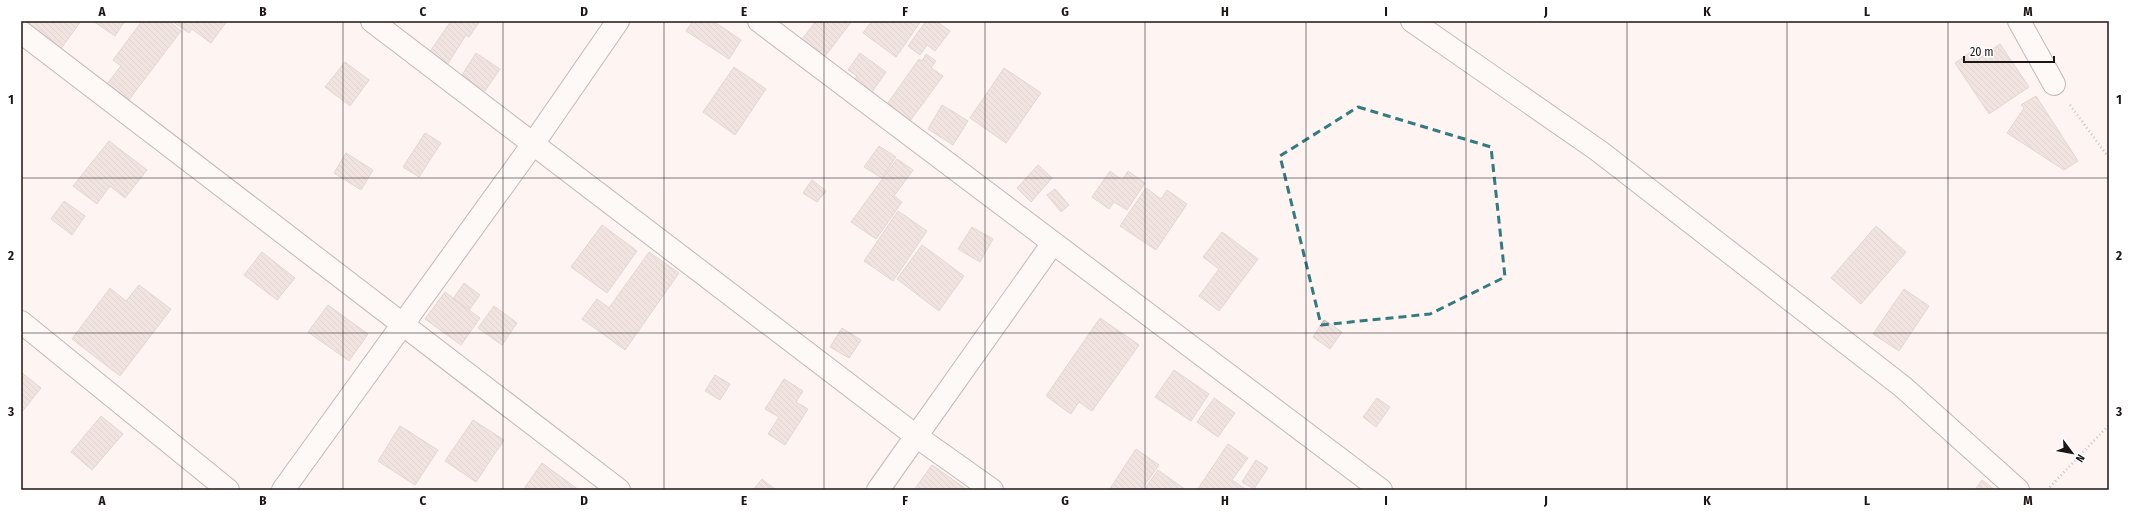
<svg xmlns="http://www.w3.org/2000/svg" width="2130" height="511" viewBox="0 0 2130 511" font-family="'Fira Sans Condensed',sans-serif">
  <defs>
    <pattern id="building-back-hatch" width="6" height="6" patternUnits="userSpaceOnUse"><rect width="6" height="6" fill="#e2d0cc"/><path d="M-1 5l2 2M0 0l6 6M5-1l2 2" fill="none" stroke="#c1b2ae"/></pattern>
  </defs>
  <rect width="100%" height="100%" fill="#fef4f1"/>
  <path fill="url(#building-back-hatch)" stroke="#c3b2ad" d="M25 21H81L60 50 24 22Z
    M93 21H125L115 36Z
    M142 21H169L181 31 125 105 103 89 121 66 113 60Z
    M172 21H227L211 43 192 29 189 33Z
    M451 21H480L469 37 466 35 447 65 429 53Z
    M693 21H713L741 40 729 59 686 31Z
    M816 21H852L823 59 800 42Z
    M872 21H921L896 57 863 33Z
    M926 21H936L950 31 935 51 927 45 920 55 908 46Z
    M2000 44 2029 87 1989 114 1955 63 1971 52 1977 60Z
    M476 53 500 69 485 91 462 75Z
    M860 53 886 72 870 95 852 83 857 76 848 70Z
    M926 54 936 61 931 68 943 76 910 121 887 104 919 59 922 61Z
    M345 62 369 80 350 106 325 87Z
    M734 67 766 89 735 135 703 112Z
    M1004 68 1041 93 1006 143 970 118Z
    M2036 96 2078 161 2064 170 2007 133 2024 108 2021 105Z
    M942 105 968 121 953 145 928 129Z
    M425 133 441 143 419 177 403 167Z
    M109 141 147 170 125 198 110 186 97 204 73 186Z
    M879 146 896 157 882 178 864 167Z
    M346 153 373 170 361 190 334 173Z
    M897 159 913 170 894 196 902 202 876 239 851 222Z
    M1038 165 1052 178 1031 202 1017 188Z
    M1110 171 1122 180 1128 171 1145 183 1127 210 1114 202 1109 209 1092 197Z
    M812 180 826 191 817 202 803 193Z
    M1146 188 1161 199 1167 190 1187 204 1156 250 1120 226Z
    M1055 189 1069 205 1061 212 1047 195Z
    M64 201 85 216 72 235 51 219Z
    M898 211 927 231 893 281 864 261Z
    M602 225 637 251 607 293 571 267Z
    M1876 226 1906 252 1861 304 1831 278Z
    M972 227 993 239 980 262 958 249Z
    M1222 232 1258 259 1219 311 1199 296 1219 269 1203 257Z
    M922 245 964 276 939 311 897 279Z
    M262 252 295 278 277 300 244 275Z
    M649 252 679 273 625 350 582 319 597 299 609 308Z
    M464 283 480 295 469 310 453 299Z
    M139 285 171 309 120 376 72 339 110 288 126 301Z
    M1904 289 1929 306 1899 351 1873 334Z
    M445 292 480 318 461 345 425 319Z
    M328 305 368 334 349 361 308 332Z
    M494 306 517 323 502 345 478 328Z
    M1100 318 1139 345 1092 411 1079 402 1071 414 1046 396Z
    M1324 320 1342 332 1330 349 1313 337Z
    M842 328 861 340 849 358 830 347Z
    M1174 370 1209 394 1191 421 1155 397Z
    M21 372 41 388 21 413Z
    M715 375 730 384 720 400 705 391Z
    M784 379 803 391 796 402 808 409 785 445 768 434 779 417 765 409Z
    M1214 398 1235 413 1218 437 1197 422Z
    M1377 398 1390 407 1376 427 1363 417Z
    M101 416 123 434 92 470 71 452Z
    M473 420 504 440 476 482 445 461Z
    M400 426 438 450 415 485 378 461Z
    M1228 444 1248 458 1232 480 1247 490H1197Z
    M1136 449 1159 465 1141 490H1109Z
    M1256 460 1268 468 1254 489 1242 482Z
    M542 463 579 490H523Z
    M932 465 966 489 965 490H914Z
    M1158 470 1186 490H1144Z
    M762 479 776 490H753Z
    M1982 480 1995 490H1975Z"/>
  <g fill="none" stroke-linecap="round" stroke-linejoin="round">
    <defs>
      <path id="minor" d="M372 21 916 436 992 490
        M759 21 1381 490
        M1412 21 1599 151 1903 387 2018 490
        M2019 21 2054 84
        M21 32 619 490
        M21 322 228 490
        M283 490 533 144 618 21
        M878 490 1053 243"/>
    </defs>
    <use href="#minor" stroke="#7d6e6a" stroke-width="24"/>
    <path stroke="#8c8482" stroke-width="2.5" stroke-dasharray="1 3" stroke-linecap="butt" d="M2070 105 2109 158
      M2047 490 2109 425"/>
    <use href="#minor" stroke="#fff" stroke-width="22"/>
  </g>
  <path d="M0 0H2130V511H0ZM1358 107 1491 147 1505 277 1430 314 1321 325 1280 156Z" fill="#fef4f1" fill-opacity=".55" fill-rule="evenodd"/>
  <path fill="none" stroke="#337b81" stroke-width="3" stroke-dasharray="8 5" stroke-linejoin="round" d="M1358 107 1491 147 1505 277 1430 314 1321 325 1280 156Z"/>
  <path fill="none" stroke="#1c1615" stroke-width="1" stroke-opacity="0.55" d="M182 21V490M343 21V490M503 21V490M664 21V490M824 21V490M985 21V490M1145 21V490M1306 21V490M1466 21V490M1627 21V490M1787 21V490M1948 21V490M21 178H2109M21 333H2109"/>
  <rect width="2130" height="511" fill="none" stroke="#ffffff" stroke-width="44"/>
  <g transform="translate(2072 453) rotate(122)" stroke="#ffffff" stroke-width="3" paint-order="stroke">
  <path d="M0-3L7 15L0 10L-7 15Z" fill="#1c1615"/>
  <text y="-6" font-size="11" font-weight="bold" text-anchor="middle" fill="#1c1615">N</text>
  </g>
  <path d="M1964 56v6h90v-6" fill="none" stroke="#1c1615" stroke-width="2"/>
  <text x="1970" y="56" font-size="12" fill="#1c1615" stroke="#ffffff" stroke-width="3" paint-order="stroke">20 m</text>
  <rect x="22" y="22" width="2086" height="467" fill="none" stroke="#1c1615" stroke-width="1.5"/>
  <g font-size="13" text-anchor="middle" font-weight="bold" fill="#1c1615">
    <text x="102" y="16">A</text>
    <text x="263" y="16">B</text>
    <text x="423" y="16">C</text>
    <text x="584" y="16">D</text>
    <text x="744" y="16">E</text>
    <text x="905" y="16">F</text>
    <text x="1065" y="16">G</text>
    <text x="1225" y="16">H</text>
    <text x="1386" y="16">I</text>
    <text x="1546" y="16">J</text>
    <text x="1707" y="16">K</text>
    <text x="1867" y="16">L</text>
    <text x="2028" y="16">M</text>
    <text x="11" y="104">1</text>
    <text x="2119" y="104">1</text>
    <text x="11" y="260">2</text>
    <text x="2119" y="260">2</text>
    <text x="11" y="416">3</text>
    <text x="2119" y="416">3</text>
    <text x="102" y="505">A</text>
    <text x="263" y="505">B</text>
    <text x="423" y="505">C</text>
    <text x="584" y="505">D</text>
    <text x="744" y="505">E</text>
    <text x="905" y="505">F</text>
    <text x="1065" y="505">G</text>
    <text x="1225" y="505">H</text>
    <text x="1386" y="505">I</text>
    <text x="1546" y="505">J</text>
    <text x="1707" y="505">K</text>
    <text x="1867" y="505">L</text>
    <text x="2028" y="505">M</text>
  </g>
</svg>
